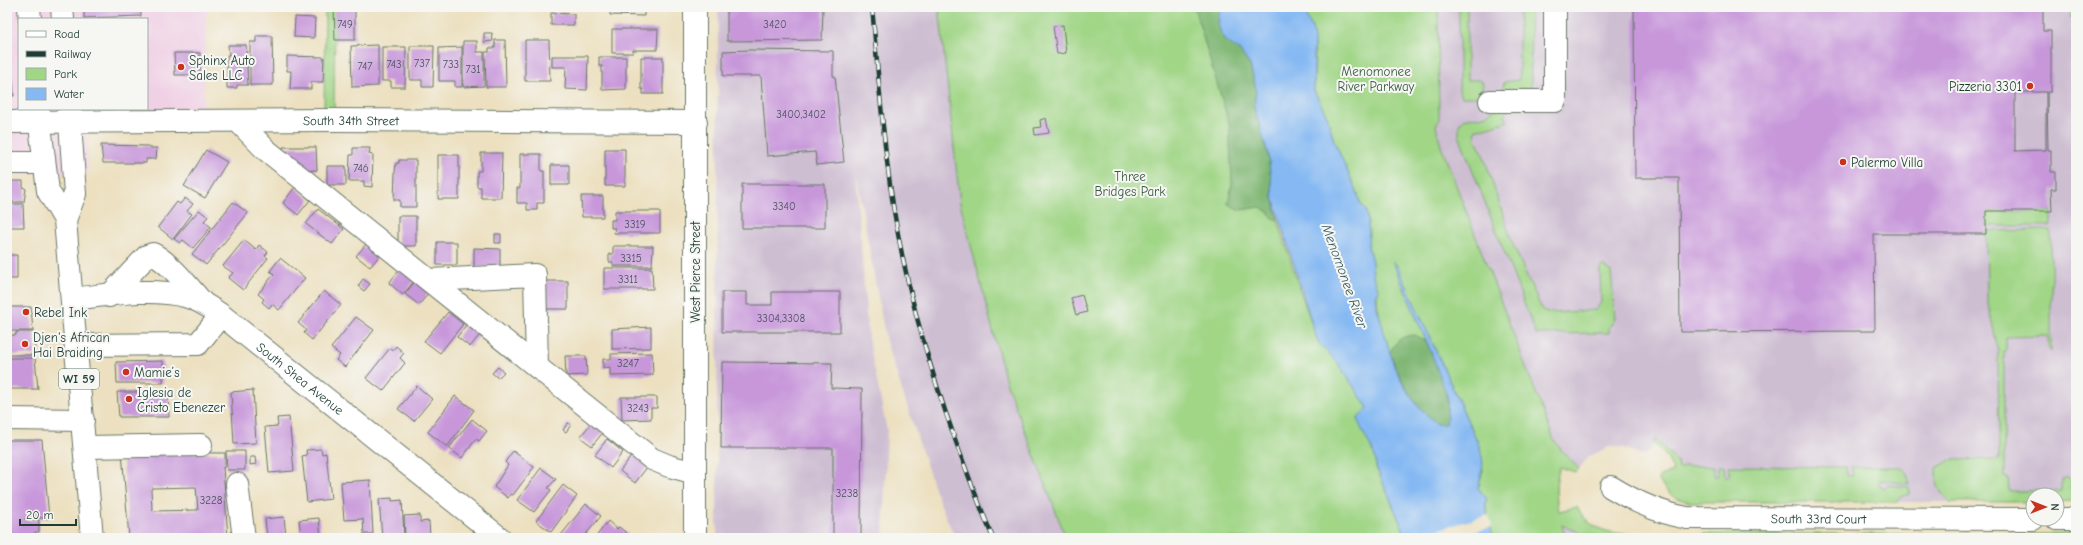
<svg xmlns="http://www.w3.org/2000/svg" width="2083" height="545" viewBox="0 0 2083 545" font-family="'Comic Neue',sans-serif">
  <rect width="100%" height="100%" fill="#f6f6f2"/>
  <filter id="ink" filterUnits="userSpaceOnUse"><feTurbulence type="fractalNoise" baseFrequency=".025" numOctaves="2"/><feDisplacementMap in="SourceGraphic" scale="8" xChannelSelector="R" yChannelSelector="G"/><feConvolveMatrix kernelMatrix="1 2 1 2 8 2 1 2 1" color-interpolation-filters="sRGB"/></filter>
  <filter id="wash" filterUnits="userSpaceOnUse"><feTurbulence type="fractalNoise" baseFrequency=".012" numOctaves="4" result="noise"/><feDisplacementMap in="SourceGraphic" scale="16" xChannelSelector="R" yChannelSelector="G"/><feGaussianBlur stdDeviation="0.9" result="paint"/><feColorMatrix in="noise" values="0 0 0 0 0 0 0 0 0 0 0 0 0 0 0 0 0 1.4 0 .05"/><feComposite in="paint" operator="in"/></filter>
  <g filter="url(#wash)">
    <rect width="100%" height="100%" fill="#ece0c0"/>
    <path fill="#f0d0e5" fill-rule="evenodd" d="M7 7H207L203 110 85 109 88 172 7 175ZM19 19H147V109H19Z"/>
    <path fill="#cebed2" d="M718 7H939L960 203 1006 382 1066 538H955L935 491 886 341 855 170 868 337 887 431 883 538H717Z
      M1438 7H2076V502H2057V495H2033V502H1689L1674 496 1661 484 1658 479 1660 476 1673 471 1667 457 1654 444 1644 456 1622 447H1609L1589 456 1579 469 1562 451 1554 440 1441 146 1436 126 1439 119Z
      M1576 507 1583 517 1592 525 1602 530 1616 534H2076V538H1559L1562 525Z"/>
    <path fill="#a1d687" stroke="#608a5e" d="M325 7H335L334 110 324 111Z
      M939 7H1220L1218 25 1299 288 1319 344 1337 362 1368 408 1358 418 1377 460 1376 467 1407 538H1066L1006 382 960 203Z
      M1305 7H1438L1439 119 1436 126 1441 146 1554 440 1562 451 1579 469 1575 472 1560 467C1555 481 1555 497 1559 511L1577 507C1593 538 1626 534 1656 534L1654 538C1622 538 1592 540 1562 525L1565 537 1567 538H1493L1485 502 1487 499 1478 488 1483 470 1480 448 1397 265 1393 262 1431 352 1394 366C1390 352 1372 301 1379 291L1373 276 1372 262 1368 246 1369 232 1366 210 1360 203 1357 192 1334 141 1327 116 1314 91 1315 55 1312 27 1307 19Z
      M1459 7H1467V80H1480L1483 83 1482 93 1476 97H1462L1459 92Z
      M1519 7H1530L1531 88 1520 89V94L1504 115 1508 121 1486 128 1476 129 1475 138 1482 151 1512 242 1542 310 1551 313 1596 310 1601 302 1600 271V268L1603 266 1611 271 1615 316 1614 321 1609 327V333L1536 334 1459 135V125L1463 119C1468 117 1473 118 1479 117 1496 115 1501 96 1504 82L1519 80Z
      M2065 7H2076V17H2070V13Z
      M1986 211H2051V226H1986Z
      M2051 230V352L2048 347V336L2006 337V352H2004V476L2008 477 2009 491H2062V479L2067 476 2071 481 2072 501 2057 502V495H2033V502H1950C1940 494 1932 479 1938 467L1951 460 1999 459 1998 351 1987 298 1986 231Z
      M1655 439 1677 461 1679 469 1685 466H1714V476H1718V466H1724L1725 476 1727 478 1729 476V466L1846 467 1847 475 1849 476H1853L1851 467H1902L1908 474 1909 484 1880 480 1879 485 1885 488 1888 485 1909 487V495H1903L1896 502H1689C1675 499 1665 492 1658 479L1660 476 1673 471 1667 457 1653 443Z
      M1703 534H1961V538H1703Z
      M1964 534H2076V538H1964Z"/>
    <path fill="#80b774" stroke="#507a54" d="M1194 7H1220L1218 25 1224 39 1239 50 1250 65 1256 89 1254 108 1268 154 1273 197 1278 220 1274 219 1268 212 1260 207 1240 210 1228 204 1232 183 1229 123Z
      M1415 335 1426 341C1437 365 1453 397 1446 424 1424 432 1395 368 1390 352 1397 340 1401 336 1415 335Z"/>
    <path fill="#86b9f3" stroke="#527b94" d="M1220 7H1305L1307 19 1312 27 1314 39V91L1327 116 1334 141 1357 192 1360 203 1366 210 1369 232 1368 246 1372 262 1373 276 1379 291 1376 295 1377 307 1394 366 1409 394 1419 407 1437 424H1446L1448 399 1431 352 1393 262 1397 265 1480 448C1485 466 1482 471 1478 488L1487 499 1485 503 1493 538H1407L1376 467C1377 449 1361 436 1358 418L1368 408 1337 362 1319 344 1315 334 1273 197 1268 154 1254 107 1256 89 1250 65 1239 50 1224 40 1218 25Z"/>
    <path fill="#ece0c0" d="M1489 515 1492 527 1454 538H1408Z"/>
    <g id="blocks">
      <path fill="#c797da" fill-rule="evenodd" d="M84 7H141V16L84 18Z
        M334 7H355V40H335Z
        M610 7H644V16L610 15Z
        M727 7H823L822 40 727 41Z
        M1634 7H2043V31H2051V92H2047L2048 150H2051V172H2056V189H2051L2052 211H1986V234H1874L1875 331 1680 332 1679 178H1635ZM2015 92H2046V150L2015 151Z
        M7 13H8L10 38H7Z
        M551 13 574 14V25H551Z
        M295 17 315 18 314 38 294 37Z
        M1063 25 1066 53 1057 54 1053 26Z
        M612 29H658L657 50H633V53H612Z
        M484 33H492L493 41 484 42Z
        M256 36H272L273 85H250V42H256Z
        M7 40H9L14 96H7Z
        M495 40H505L506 87H486L485 52H489V48H495Z
        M525 40H549L550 81H525Z
        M463 41H477V52H484V86L463 87Z
        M228 45H246L248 85H237V88H227V55H229Z
        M378 45V86L352 87 351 46Z
        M410 46H434L433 87H422V80H410Z
        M382 47H406L405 87H391V81H382Z
        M462 47V87H455V81H439V48Z
        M749 50 833 51V76H835L844 162 817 165 815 152 767 156 761 76H723V51Z
        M174 53H200V75H175Z
        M287 56 324 57 323 82H311V89H290L291 71H287Z
        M552 56H588L587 90 565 89 566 67H552Z
        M599 57H626V89L602 90V66H599Z
        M641 57H663V94H643V89H641Z
        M1046 118 1049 133 1035 135 1034 128 1041 127 1040 120Z
        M101 145 149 146 150 148H157L156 159H146V163H103Z
        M283 147H316L317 170 300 171 283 159Z
        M353 148H370L369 154 373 155 372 187 364 186V181H349L350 155H353Z
        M605 149H625V186H605Z
        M206 150 227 162 205 198 184 186Z
        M481 153H502L501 198H481V187H477V171H481Z
        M520 154H541V171H544V203H537V210H527V203H517V188H520Z
        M438 155H459V199H438Z
        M399 160H416V207H400V200H394L395 172 396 163H399Z
        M551 165H569V185H551Z
        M327 166H346V185H327Z
        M7 181H23V187L26 189 24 202H7Z
        M742 184H825V228H742Z
        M295 187 310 200 298 215 283 203Z
        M581 196H603V217H582Z
        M185 198 193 204 187 211 192 214 173 239 158 227 177 202 180 204Z
        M233 202 248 213 206 265 192 254Z
        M7 204H23L24 227H7Z
        M318 209 344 229 332 244 306 224Z
        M199 210 208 217 204 221 211 227 193 248 183 240 180 243 174 239Z
        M615 211H660V233H614L615 228H611V220H615Z
        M398 216H416V246H398Z
        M495 234H501V243H495Z
        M244 240 256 250 259 245 268 252 265 256 268 258 243 290 228 278 233 273 223 266Z
        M437 242H457V265H437Z
        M367 243 381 254 370 267 356 256Z
        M613 246H653L652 266H613V262H609V254H613Z
        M474 248 500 249V267H474Z
        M7 255H17V279H7Z
        M280 258 305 278 279 310 272 304 269 308 262 302 264 299 258 294 274 274 270 271Z
        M604 268H652L653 289H604Z
        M400 269 415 280 403 295 389 283Z
        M363 279 370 284 364 291 358 286Z
        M416 280 430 291 419 305 405 294Z
        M546 281H568V309H546Z
        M324 291 341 305 312 340 304 333 306 330 298 323Z
        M722 292H747V305H772V292H840V332H722Z
        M1082 295 1087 312 1076 315 1071 298Z
        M7 307H31L33 331H7Z
        M448 312 463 324 440 353 424 341Z
        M356 317 374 330 345 367 336 360 340 355 331 348Z
        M468 323 481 333 470 347 457 337Z
        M651 327V348L612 349V329Z
        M16 332H34L35 355H7V335H16Z
        M396 346 404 353 400 358 405 363 383 391 366 378 390 348 393 350Z
        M652 353 653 375 610 376V367L603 368V359H611V354Z
        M565 356H586L587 375 566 376Z
        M7 358H35L38 389H7Z
        M163 361V383H117L116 362Z
        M722 362 832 363 831 388 862 389 861 538H833V448H721Z
        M498 367 504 372 498 378 492 373Z
        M417 386 432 399 414 421 398 409Z
        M253 390 256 443 234 444 231 392Z
        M117 392H168L169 417H119Z
        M455 396 474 410 447 447 428 432Z
        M621 397H657V408H651V419L622 420Z
        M289 417 294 471 269 473 265 427 278 426 277 418Z
        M472 419 487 431 479 441 476 439 462 458 449 448Z
        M592 422 604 431 592 446 580 437Z
        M568 423 571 425 566 432 563 430Z
        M607 439 623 452 611 468 595 455Z
        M7 440H42L49 518H25V520H39V532H35V538H13V534H7Z
        M321 449 322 454 326 453 331 499 307 502 302 456 307 455 306 450Z
        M226 451H245V470H227Z
        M513 451 534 467 513 495 510 494 508 498 494 487 508 465 505 462Z
        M122 452 225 453V467H223L228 538H129ZM196 487 198 510 154 511 152 509 151 490 152 488Z
        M633 454 648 466 635 483 620 471Z
        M250 457H255L256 464 250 465Z
        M541 468 556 479 548 488 551 490 534 512 517 500Z
        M370 480 373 534H364L363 519 344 520 341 482Z
        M563 485 577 496 551 532 536 521Z
        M392 498V501L402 500 404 537 382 538 379 499Z
        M586 504 601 516 583 538H565L561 535Z
        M420 515V522L429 521 430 538H405L404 516Z
        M284 517 286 536 267 538 265 519Z
        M319 518 321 538H301L299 520Z
        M608 521 617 529 619 527 628 534 626 538H595Z"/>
    </g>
  </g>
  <g filter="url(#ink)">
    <use href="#blocks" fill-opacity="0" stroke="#677665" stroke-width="1"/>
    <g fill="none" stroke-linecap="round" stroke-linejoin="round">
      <defs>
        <g id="minor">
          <path d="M1490 101H1555V7"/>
          <path d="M238 121 265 149 652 459 669 466 695 473"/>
          <path id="s1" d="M7 122 332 120 696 122"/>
          <path d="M7 163H44"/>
          <path d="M429 280 535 275 537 367"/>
          <path d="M109 296 147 256 153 254C172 265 187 285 202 302"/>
          <path id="s2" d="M72 299C109 295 148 287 185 296 200 300 213 309 225 318L500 538"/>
          <path d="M76 345 198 344 221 315"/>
          <path d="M7 419 83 420"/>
          <path d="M86 447 201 445"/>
          <path d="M237 484 244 538"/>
          <path id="s3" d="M1611 487C1635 502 1660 513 1687 518L2033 519"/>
          <path d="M2057 519H2076"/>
          <path d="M695 538V7"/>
        </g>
        <path id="major" d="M29 7 30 19
          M62 7 63 19
          M38 109 48 191 65 220 92 538
          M65 220 75 194 69 109"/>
      </defs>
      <use href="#minor" stroke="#677665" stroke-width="24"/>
      <use href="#major" stroke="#677665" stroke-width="24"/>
      <use href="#minor" stroke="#fff" stroke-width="22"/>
      <use href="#major" stroke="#fff" stroke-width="22"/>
      <defs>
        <path id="rail" d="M872 7C880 91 885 176 903 259 923 355 956 448 993 538"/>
      </defs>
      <use href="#rail" stroke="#1f3d34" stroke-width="4.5"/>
      <use href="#rail" stroke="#f6f6f2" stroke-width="3" stroke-dasharray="9" stroke-linecap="butt"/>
    </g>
  </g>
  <g fill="#c8321e" stroke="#f6f6f2" stroke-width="1.5">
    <circle cx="181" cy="67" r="4"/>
    <circle cx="2030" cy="86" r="4"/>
    <circle cx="1843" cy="162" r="4"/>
    <circle cx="26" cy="312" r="4"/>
    <circle cx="25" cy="344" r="4"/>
    <circle cx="126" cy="372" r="4"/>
    <circle cx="129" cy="399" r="4"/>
  </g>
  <g text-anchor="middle" stroke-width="4" stroke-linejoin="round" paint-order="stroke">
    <g font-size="11" fill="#49545e">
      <text x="345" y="28">749</text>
      <text x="775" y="28">3420</text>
      <text x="422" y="67">737</text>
      <text x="394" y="68">743</text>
      <text x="451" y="68">733</text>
      <text x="365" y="70">747</text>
      <text x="473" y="73">731</text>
      <text x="801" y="118">3400,3402</text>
      <text x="361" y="172">746</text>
      <text x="784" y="210">3340</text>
      <text x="635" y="228">3319</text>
      <text x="631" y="262">3315</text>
      <text x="628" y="283">3311</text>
      <text x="781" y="322">3304,3308</text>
      <text x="628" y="367">3247</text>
      <text x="638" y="412">3243</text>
      <text x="847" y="497">3238</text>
      <text x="211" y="504">3228</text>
    </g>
    <rect fill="#f6f6f2" stroke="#60746d" stroke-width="1" x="59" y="369" width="40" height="20" rx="3"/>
    <g font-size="12" font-weight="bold" fill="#1f3d34">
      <text x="79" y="383">WI 59</text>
    </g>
    <g font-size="13" fill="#1f3d34" stroke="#f6f6f2" text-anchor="start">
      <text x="189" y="65">Sphinx Auto<tspan x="189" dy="15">Sales LLC</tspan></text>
      <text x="2022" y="91" text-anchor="end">Pizzeria 3301</text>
      <text x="1851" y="167">Palermo Villa</text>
      <text x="34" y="317">Rebel Ink</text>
      <text x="33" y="342">Djen's African<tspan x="33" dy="15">Hai Braiding</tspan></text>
      <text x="134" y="377">Mamie’s</text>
      <text x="137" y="397">Iglesia de<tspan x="137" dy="15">Cristo Ebenezer</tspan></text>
    </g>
    <g font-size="13" fill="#395c45" stroke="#f6f6f2">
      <text x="1376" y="76">Menomonee<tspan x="1376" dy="15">River Parkway</tspan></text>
      <text x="1130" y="181">Three<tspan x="1130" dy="15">Bridges Park</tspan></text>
    </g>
    <g font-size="13" fill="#1f3d34" stroke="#f6f6f2">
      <text dy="5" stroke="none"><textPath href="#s1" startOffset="344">South 34th Street</textPath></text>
      <text transform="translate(695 272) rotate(-90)" y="5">West Pierce Street</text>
      <text dy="5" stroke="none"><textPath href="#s2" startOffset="256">South Shea Avenue</textPath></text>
      <text dy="5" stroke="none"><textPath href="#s3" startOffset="214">South 33rd Court</textPath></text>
    </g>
    <g font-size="14" font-style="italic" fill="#395c64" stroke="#f6f6f2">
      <text transform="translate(1345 276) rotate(70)" y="5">Menomonee River</text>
    </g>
  </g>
  <rect width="2083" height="545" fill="none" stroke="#f6f6f2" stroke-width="24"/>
  <rect x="18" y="18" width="130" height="92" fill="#f6f6f2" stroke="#a0aca6"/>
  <rect x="26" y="31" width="20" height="6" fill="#ffffff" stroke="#a0aca6"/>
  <text x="54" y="38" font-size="12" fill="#1f3d34">Road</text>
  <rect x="26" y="51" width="20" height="6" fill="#1f3d34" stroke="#a0aca6"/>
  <text x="54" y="58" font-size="12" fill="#1f3d34">Railway</text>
  <rect x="26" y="68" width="20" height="12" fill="#a1d687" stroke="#a0aca6"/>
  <text x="54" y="78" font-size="12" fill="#1f3d34">Park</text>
  <rect x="26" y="88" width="20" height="12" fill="#86b9f3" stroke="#a0aca6"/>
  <text x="54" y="98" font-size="12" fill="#1f3d34">Water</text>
  <g transform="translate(2045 507) rotate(90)"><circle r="19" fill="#f6f6f2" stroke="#a0aca6"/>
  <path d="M0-3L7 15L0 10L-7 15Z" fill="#c8321e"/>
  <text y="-6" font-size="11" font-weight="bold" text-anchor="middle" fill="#1f3d34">N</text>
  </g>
  <path d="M20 519v6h56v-6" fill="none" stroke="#1f3d34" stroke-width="2"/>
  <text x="26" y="519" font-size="12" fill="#1f3d34" stroke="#f6f6f2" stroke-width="3" paint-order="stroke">20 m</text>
</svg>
